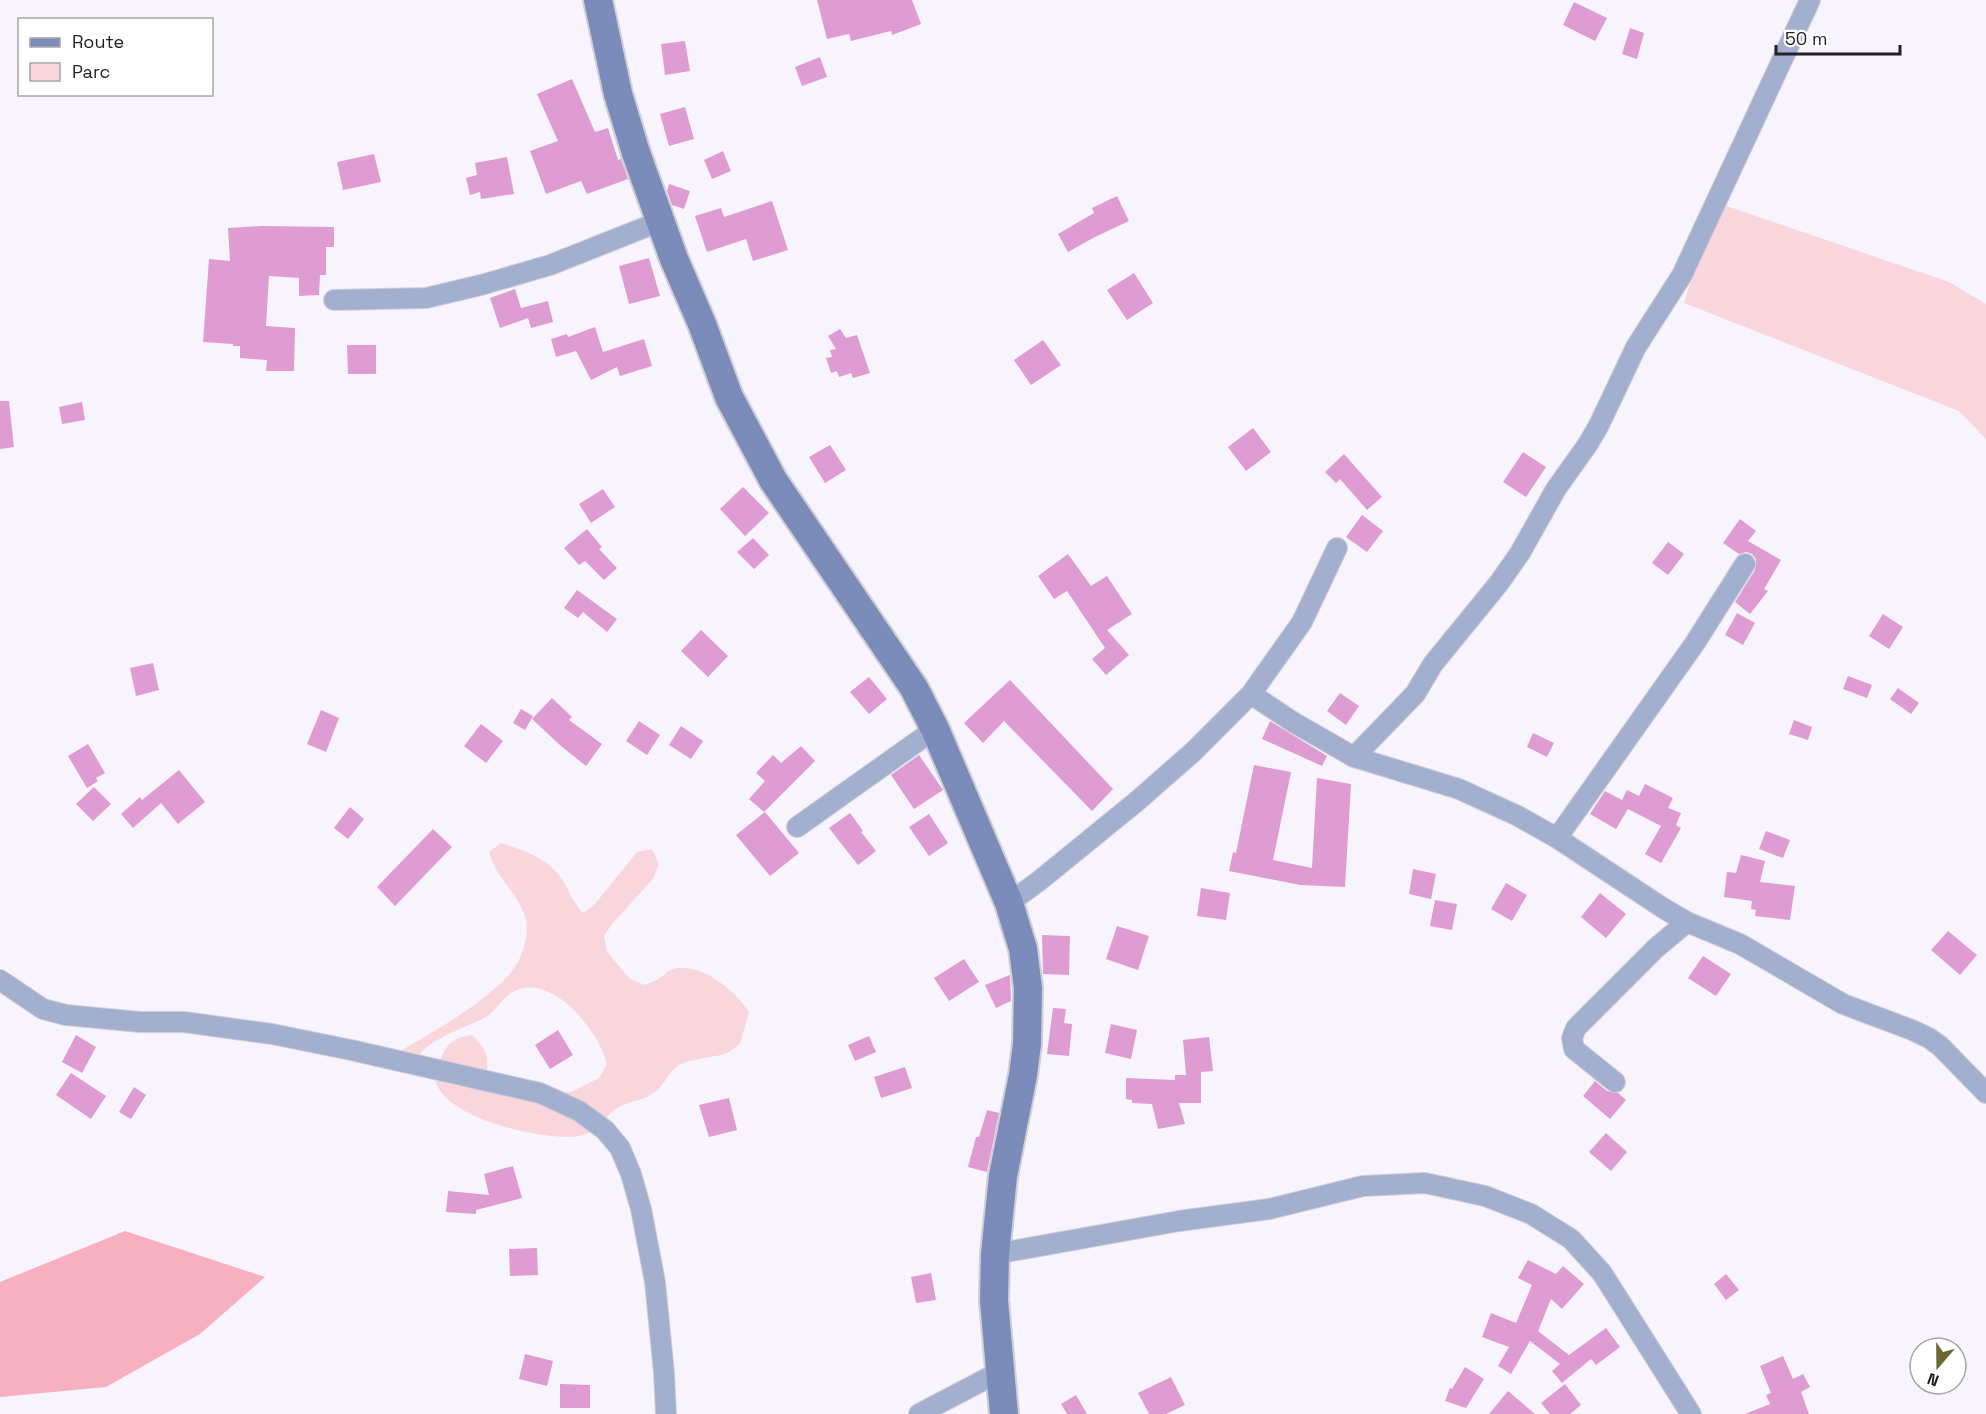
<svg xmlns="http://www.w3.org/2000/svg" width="1986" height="1414" viewBox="0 0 1986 1414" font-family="'Space Grotesk',sans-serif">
  <rect width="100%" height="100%" fill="#f7f4fd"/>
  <path fill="#f9d5dc" d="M1715 202 1949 282 1986 304V439L1959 411 1684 303Z
    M501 843C522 850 543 856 558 874 568 886 571 900 583 913L595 904 637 852 652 849 659 864 653 879 612 924 604 936 607 952 630 979 645 985C649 983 654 982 658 979 663 977 667 970 673 969 700 961 736 991 749 1012L740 1044C735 1047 730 1052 724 1054 712 1058 685 1059 676 1067 668 1074 664 1085 656 1091 645 1101 631 1100 619 1107 604 1116 597 1133 579 1136 547 1142 431 1117 435 1073 435 1068 440 1061 442 1056 448 1041 457 1037 472 1035 490 1052 488 1058 486 1081L497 1091 512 1098 528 1097 540 1093 571 1092 599 1078 607 1064C599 1031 550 969 511 993 503 998 498 1007 491 1013 487 1017 481 1020 475 1022 461 1029 422 1043 418 1059L409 1061 402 1050C438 1029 478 1007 508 976 521 963 531 935 525 916 517 892 496 878 489 852Z"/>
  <path fill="#f7b0bf" d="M125 1231 265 1277 200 1334 106 1387 0 1397V1282Z"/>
  <path fill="#de9cd2" d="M817 0H912L921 24 892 35 891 31 851 41 849 34 827 39Z
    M1574 2 1607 18 1595 41 1563 25Z
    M1630 28 1644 33 1637 59 1622 54Z
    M685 41 690 71 665 75 661 44Z
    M820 57 827 77 802 86 795 67Z
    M572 79 595 132 608 128 618 160 621 159 628 179 587 194 581 181 546 194 530 151 558 141 537 94Z
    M685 107 694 139 669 146 660 114Z
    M723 151 731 171 712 179 704 160Z
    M374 154 381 182 343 190 337 162Z
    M507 157 514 194 481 199 480 192 470 195 466 178 477 175 475 163Z
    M669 184 690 191 684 209 672 205 667 191Z
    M1117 196 1129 221 1093 238 1068 252 1058 234 1094 213 1092 208Z
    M772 201 788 250 753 261 746 239 707 252 695 216 721 208 724 217Z
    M262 226 334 227V247H326V275H320L319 295 299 296V278L269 276 266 326 295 328 294 371H266L267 360 240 358V346H233V344L203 342 209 259 230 261 228 228Z
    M649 258 660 296 629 304 619 266Z
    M1134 273 1153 303 1127 320 1107 290Z
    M515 289 521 308 548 301 553 322 531 328 528 318 500 328 490 298Z
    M595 327 603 352 644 339 652 366 620 376 617 367 591 380 576 351 556 357 551 339 567 334 568 337Z
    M840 329 846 338 857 335 870 373 853 378 851 373 839 377 837 371 831 373 826 358 832 357 830 350 836 349 828 336Z
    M1043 340 1061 365 1031 385 1014 360Z
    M347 345H376V374H348Z
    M0 401H9L14 447 0 449Z
    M82 402 85 420 62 424 59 407Z
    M1253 428 1271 452 1246 471 1228 447Z
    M830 445 846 470 825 483 809 457Z
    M1523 452 1546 467 1526 497 1503 482Z
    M1344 454 1382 497 1367 510 1340 479 1336 483 1325 472Z
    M743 487 769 513 745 536 720 509Z
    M603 489 615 507 591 523 579 504Z
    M1362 515 1383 531 1367 552 1346 537Z
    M1740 519 1756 531 1748 541 1781 560 1764 589 1768 591 1750 614 1735 602 1755 570 1756 559 1752 554 1746 552 1739 554 1723 543Z
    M587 529 602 547 599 549 617 568 604 580 585 561 579 565 564 548Z
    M753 538 769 555 754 569 737 552Z
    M1668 542 1684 554 1668 575 1652 563Z
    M1068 554 1091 586 1107 576 1132 614 1107 630 1129 655 1106 675 1092 659 1105 648 1067 591 1054 599 1038 576Z
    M577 590 617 619 607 632 583 612 578 618 564 608Z
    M1737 613 1755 623 1743 645 1725 635Z
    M1883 614 1903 627 1889 649 1869 636Z
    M701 630 728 656 708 677 681 651Z
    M153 663 159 690 136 696 130 668Z
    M1848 676 1872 685 1867 698 1843 689Z
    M869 677 887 699 869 714 850 692Z
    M1010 680 1113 789 1092 811 1004 721 983 743 964 723Z
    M1898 688 1919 703 1911 714 1890 699Z
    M1340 693 1359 706 1346 725 1327 711Z
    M552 698 572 717 569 720 602 744 586 766 561 746 532 719Z
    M521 709 533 716 525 730 513 723Z
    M321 710 339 718 326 752 307 744Z
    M1794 720 1812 727 1808 740 1789 734Z
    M639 721 660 735 647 755 626 741Z
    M1270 721 1327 756 1322 766 1262 739Z
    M481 724 503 741 486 763 464 746Z
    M681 726 703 741 691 759 669 745Z
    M1533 733 1554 743 1547 757 1527 747Z
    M88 744 105 773 96 778 98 781 87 788 68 756Z
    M801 746 815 761 764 812 749 799 765 781 756 773 773 755 781 763Z
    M919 755 943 790 914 809 891 775Z
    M1254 765 1291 772 1273 860 1312 868 1317 778 1351 784 1345 887 1300 885 1229 871 1233 852 1236 853Z
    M179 770 205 802 178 824 161 803 133 828 121 814 140 797 142 800Z
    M1645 784 1673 798 1668 808 1681 813 1676 825 1681 828 1661 863 1645 854 1661 826 1628 809 1616 829 1590 814 1605 791 1622 800 1627 790 1639 796Z
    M94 787 111 804 93 821 76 804Z
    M350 807 364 819 348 839 334 828Z
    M765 812 799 853 770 876 736 835Z
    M850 813 863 831 861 832 876 851 858 865 829 828Z
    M929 814 948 843 929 856 909 827Z
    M433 829 452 847 395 906 377 887Z
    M1766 831 1790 840 1783 858 1759 849Z
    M1741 855 1765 861 1760 882 1795 886 1790 920 1755 916 1756 910 1751 909 1752 901 1724 897 1727 872 1736 873Z
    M1413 869 1436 874 1431 899 1409 894Z
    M1506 883 1527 895 1512 921 1491 909Z
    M1201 888 1230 893 1226 920 1197 916Z
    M1600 893 1626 914 1606 938 1581 917Z
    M1435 900 1457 904 1452 930 1430 926Z
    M1117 926 1149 936 1138 970 1106 959Z
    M1948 931 1977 955 1960 975 1931 950Z
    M1042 935 1070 936 1069 975 1043 974Z
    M1703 956 1731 974 1716 996 1688 978Z
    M964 959 979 982 949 1001 934 978Z
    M1010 975 1011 1001 996 1008 985 985Z
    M1053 1008 1066 1009 1064 1023 1072 1024 1069 1056 1047 1054Z
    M1111 1024 1137 1030 1131 1059 1105 1053Z
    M558 1030 573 1055 550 1069 535 1045Z
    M76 1035 96 1047 82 1073 62 1062Z
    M869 1036 876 1052 855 1061 848 1045Z
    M1209 1037 1213 1071 1201 1072V1103H1179L1185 1124 1158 1129 1152 1104 1132 1103V1100L1126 1099V1078L1175 1080V1075H1186L1183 1040Z
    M905 1067 912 1088 881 1098 874 1077Z
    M71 1073 106 1096 91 1119 56 1095Z
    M1595 1081 1607 1091 1618 1093 1626 1100 1610 1119 1583 1096Z
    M134 1087 146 1095 131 1119 119 1112Z
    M729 1098 737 1130 709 1137 699 1105Z
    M987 1110 999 1113 987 1172 968 1167 976 1137H979Z
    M1606 1133 1627 1152 1611 1171 1589 1152Z
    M513 1166 522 1198 476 1210V1214L446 1212 448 1191 489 1195 484 1174Z
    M537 1248 538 1275 510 1276 509 1249Z
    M1528 1260 1556 1274 1563 1266 1584 1284 1562 1309 1551 1299 1538 1331 1569 1355 1606 1328 1620 1347 1596 1365 1591 1359 1562 1383 1552 1371 1560 1364 1530 1341 1511 1374 1498 1366 1509 1347 1482 1337 1491 1313 1516 1323 1532 1285 1518 1278Z
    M931 1273 936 1300 916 1303 911 1277Z
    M1726 1274 1739 1290 1726 1300 1714 1284Z
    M525 1354 553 1361 547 1386 519 1379Z
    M1783 1356 1793 1379 1803 1374 1810 1387 1801 1392 1809 1414H1745L1770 1404 1766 1395 1771 1393 1760 1366Z
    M1465 1367 1484 1379 1466 1408 1445 1401 1450 1388 1452 1389Z
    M1171 1377 1185 1405 1166 1414H1149L1138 1393Z
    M560 1384 590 1385V1408H560Z
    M1565 1384 1581 1405 1570 1414H1550L1541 1403Z
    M1508 1391 1535 1414H1489Z
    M1076 1395 1087 1414H1067L1061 1404Z"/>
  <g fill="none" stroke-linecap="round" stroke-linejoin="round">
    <defs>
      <path id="street" d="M334 300 426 298 481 285 550 265 661 221
        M1251 694 1293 722 1354 757 1459 789 1518 816 1557 838 1663 908 1687 922 1740 944 1843 1004 1912 1030 1929 1038 1940 1046 1986 1093
        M1354 757 1415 694 1433 664 1499 583 1520 553 1556 489 1588 444 1599 425 1636 347 1682 275 1810 0
        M797 827 935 729
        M1557 838 1695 643 1745 564
        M1009 903 1039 881 1136 802 1193 752 1251 694 1302 622 1337 548
        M0 980 43 1009 66 1015 140 1022H184L272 1034 351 1050 540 1093 579 1111 605 1130 620 1148 631 1174 641 1209 655 1282 664 1373 666 1414
        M1615 1082 1574 1049 1572 1038 1576 1028 1656 948 1687 922
        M995 1254 1179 1221 1269 1209 1363 1186 1425 1183 1485 1196 1531 1214 1571 1239 1602 1273 1691 1414
        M919 1414 1001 1371"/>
      <path id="secondary" d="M598 0 618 94 636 153 674 259 702 324 729 397 773 480 914 688 935 729 1009 903 1023 949 1028 988 1027 1044 1023 1075 1003 1176 995 1254 994 1301 1004 1414"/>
    </defs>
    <use href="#street" stroke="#d1ced6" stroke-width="22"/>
    <use href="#secondary" stroke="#d1ced6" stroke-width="32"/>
    <use href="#street" stroke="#a3afcf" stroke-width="20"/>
    <use href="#secondary" stroke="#7c8cba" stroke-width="28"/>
  </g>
  <rect x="18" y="18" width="195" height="78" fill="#ffffff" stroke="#a7a6a8" stroke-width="1.5"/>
  <rect x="30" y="38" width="30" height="9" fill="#7c8cba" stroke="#a7a6a8" stroke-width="1.5"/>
  <text x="72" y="48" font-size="18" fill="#232126">Route</text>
  <rect x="30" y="63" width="30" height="18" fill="#f9d5dc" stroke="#a7a6a8" stroke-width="1.5"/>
  <text x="72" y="78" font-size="18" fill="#232126">Parc</text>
  <g transform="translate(1938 1366) rotate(200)"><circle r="28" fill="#ffffff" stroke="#a7a6a8" stroke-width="1.5"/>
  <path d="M0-4.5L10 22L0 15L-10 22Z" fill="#6e6633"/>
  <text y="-9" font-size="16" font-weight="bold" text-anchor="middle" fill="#232126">N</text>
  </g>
  <path d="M1776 45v9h124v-9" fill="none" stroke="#232126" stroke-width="3"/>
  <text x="1785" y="45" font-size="18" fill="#232126" stroke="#ffffff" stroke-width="4.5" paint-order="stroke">50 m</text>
</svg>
